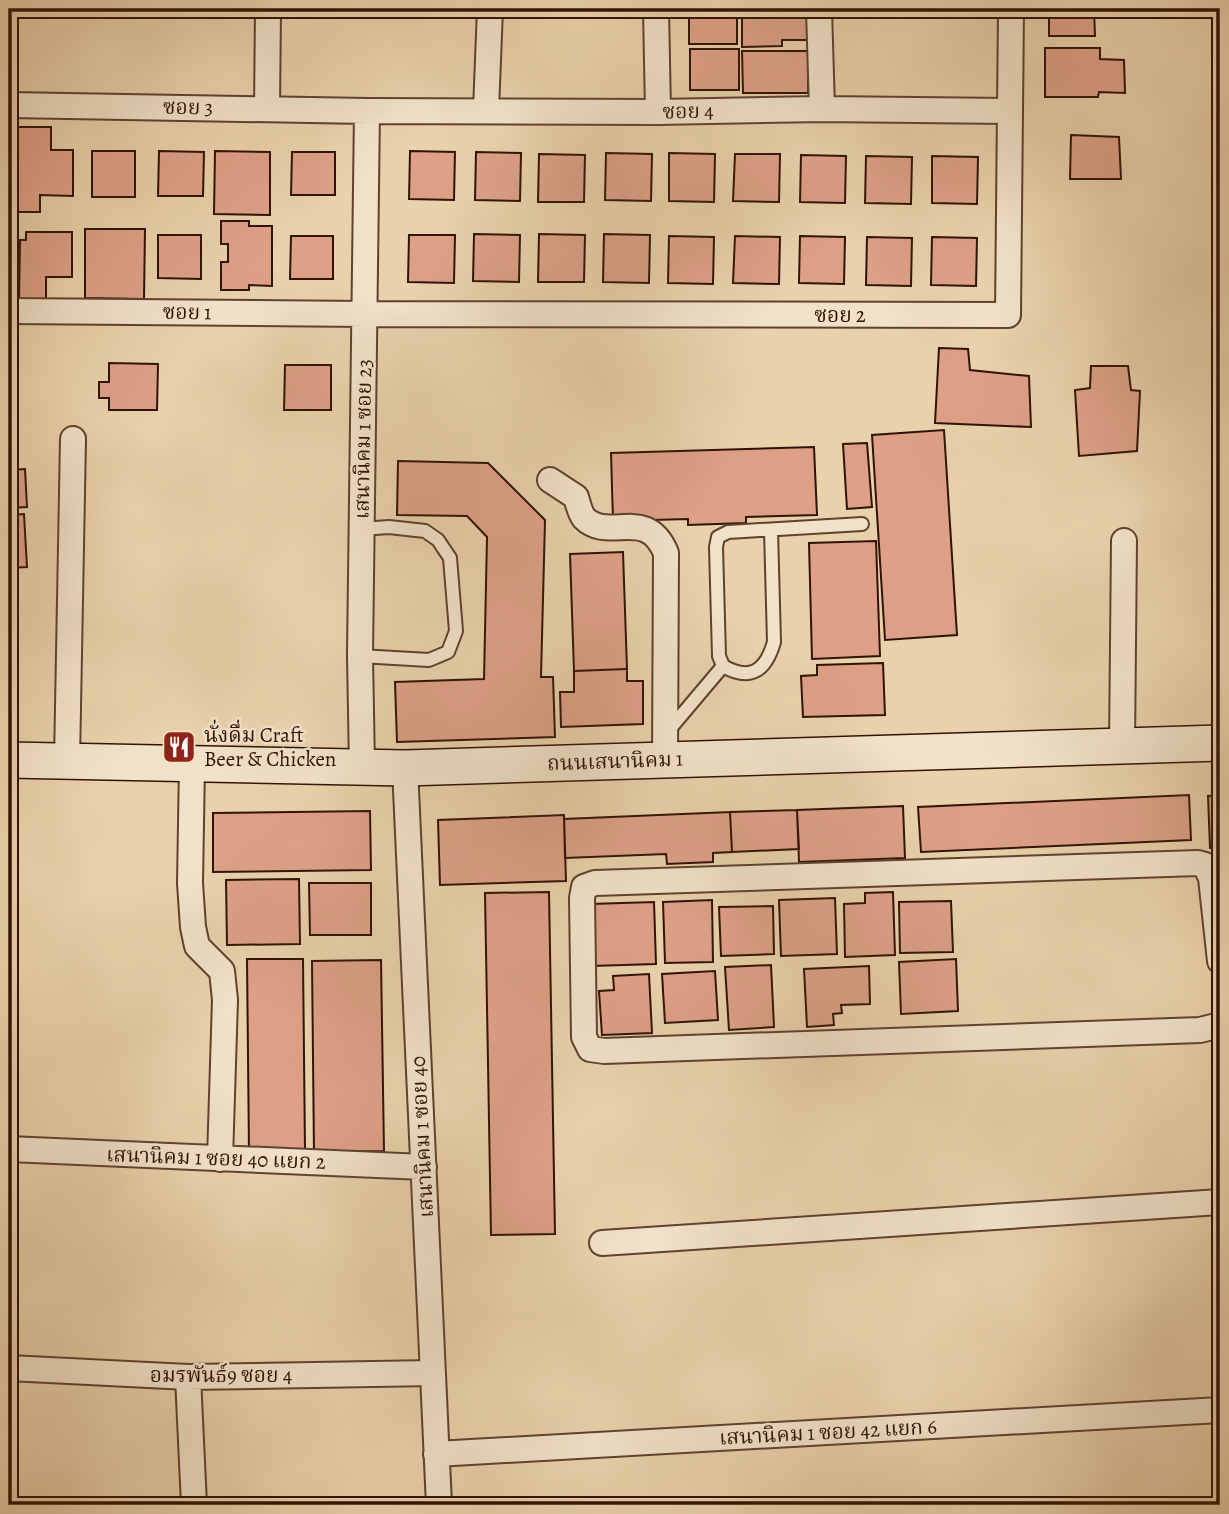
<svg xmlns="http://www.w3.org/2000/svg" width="1229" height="1514" viewBox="0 0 1229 1514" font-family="Alegreya,'Noto Serif Thai',serif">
  <rect width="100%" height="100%" fill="#e9d1ab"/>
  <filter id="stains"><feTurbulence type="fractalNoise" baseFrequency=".00286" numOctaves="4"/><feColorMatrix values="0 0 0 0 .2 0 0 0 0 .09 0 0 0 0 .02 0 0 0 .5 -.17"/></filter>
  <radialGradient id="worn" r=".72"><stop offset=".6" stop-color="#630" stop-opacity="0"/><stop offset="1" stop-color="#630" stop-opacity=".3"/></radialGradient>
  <path fill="#dda087" stroke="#311304" stroke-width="2" d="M689 9H737V44H689Z
    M742 9H809V40H782V46L742 47Z
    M1049 9H1094L1095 36H1049Z
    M1045 48H1100V59L1124 60 1125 93 1099 92 1098 97H1045Z
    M690 49H739V90H690Z
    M742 51H808V93H743Z
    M18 127H51V150H73V196L40 195V212H17Z
    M1071 135 1119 137 1121 179H1070Z
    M92 151H135V197H92Z
    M159 151 204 152 203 196H158Z
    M215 151 270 152V215L214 214Z
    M410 151 455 152 454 200 409 199Z
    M292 152H335V195H291Z
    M476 152 521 153 520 201 475 200Z
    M606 153 652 154 651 201 605 200Z
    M669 153 715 154 714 202 669 201Z
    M539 154 585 155 584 202H538Z
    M735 154H780L779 202 733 201Z
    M801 155 846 156 845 203 800 202Z
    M866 156 912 157 911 204 865 203Z
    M932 156 978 157 977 204 932 203Z
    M221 221H249V226H272V286L249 285V290H221V262H228V244H221Z
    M85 229H145L144 299 85 298Z
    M26 232H72V277H46V301L19 300 20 240H26Z
    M474 234 520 235 519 282 473 281Z
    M539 234 585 235 584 282H538Z
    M604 234 650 235 649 283 603 282Z
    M158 235H201V279L158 278Z
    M409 235H455L454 283 408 282Z
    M291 236H333V279H290Z
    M669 236 714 237 713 284 668 283Z
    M735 236 780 237 779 284 733 283Z
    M800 236 845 237 844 284 799 283Z
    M867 237 912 238 911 286 866 285Z
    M932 237 977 238 976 286 931 285Z
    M939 348 968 349 970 370 1029 376 1031 427 935 423Z
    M109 363 158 364 157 410H109V398H99V382H109Z
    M285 365H331V410H284Z
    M1091 366H1128L1131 390 1140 391 1137 451 1079 456 1075 390 1090 388Z
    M944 430 957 635 885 640 872 435Z
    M867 443 872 507 847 509 843 444Z
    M814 447 817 515 746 517V523L688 525V519L613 521 611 453Z
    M9 454 10 470 25 469 27 507 9 508Z
    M398 461 488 463 545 520 541 677H553L555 737 397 742 395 682 484 679 487 537 467 516 397 515Z
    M24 514 27 567 9 568V515Z
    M876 541 880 656 812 659 809 543Z
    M623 552 627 669 574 671 570 554Z
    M9 579H11L14 633H9Z
    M883 663 885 715 803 717 801 676 817 675V665Z
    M627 669V681H643V724L561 727 560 692H574V671Z
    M1189 795 1191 840 921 852 918 807Z
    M1220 795V847L1210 848 1208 796Z
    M903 806 905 858 799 862 797 810Z
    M797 810 799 849 732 852 730 812Z
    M370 811 371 870 213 872V813Z
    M730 812 732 852 713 853V862L667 864 666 854 565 858 564 819Z
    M564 815 566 881 440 885 438 820Z
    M299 879 300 944 227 945 226 880Z
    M309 883H371V935H310Z
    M549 892 555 1234 491 1235 485 893Z
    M893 892 895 955 845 957 844 904 865 903V893Z
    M835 898 837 954 781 956 779 900Z
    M712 900 713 962 665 963 663 902Z
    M951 901 953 952 900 953 899 902Z
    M654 902 656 964 592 966 590 904Z
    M773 906 774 954 721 956 719 907Z
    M247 959H303L305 1151 249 1152Z
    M956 959 958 1011 901 1014 899 962Z
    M381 960 384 1151 314 1152 312 961Z
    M771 965 774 1027 729 1030 725 967Z
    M869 966 870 1004 841 1005 842 1013 833 1014 834 1025 807 1027 804 969Z
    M715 971 718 1020 665 1023 662 974Z
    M649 974 652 1033 602 1035 599 991 614 990 613 976Z"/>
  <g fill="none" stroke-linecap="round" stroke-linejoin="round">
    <defs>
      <path id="lane" d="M360 656 429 660 448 652 456 631 450 558 438 540 425 531 389 527 361 529
        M723 666C751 682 766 670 774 642L771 530
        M669 730 723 666 719 656 716 547 718 537 728 532 862 524"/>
      <path id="street" d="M656 9 658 112
        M819 9 822 109
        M9 105 367 111 658 112 822 109 1009 111
        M267 109 268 9
        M486 110 490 9
        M9 311 365 314 1008 315 1011 9
        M550 480 576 497C578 504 580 513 584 518 609 543 646 505 666 553L665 760
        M1122 746 1124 541
        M67 761 73 439
        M192 764 190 883 193 927 197 946 222 971 225 1000 220 1159
        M362 767 360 656 367 111
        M405 768 439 1505
        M1220 961 1211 878 1205 865 1198 863 595 883 584 887 582 898 584 1037 590 1049 604 1051 1200 1030 1220 1025
        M9 1149 424 1167
        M602 1243 1220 1202
        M9 1368 188 1377 433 1373
        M188 1377 194 1505
        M436 1454 1220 1410"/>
      <path id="secondary" d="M9 760 405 768 1220 743"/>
    </defs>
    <use href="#lane" stroke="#5f422e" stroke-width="16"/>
    <use href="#street" stroke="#5f422e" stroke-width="28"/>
    <use href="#secondary" stroke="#311304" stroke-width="38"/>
    <use href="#lane" stroke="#f1e1c8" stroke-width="12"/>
    <use href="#street" stroke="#f1e1c8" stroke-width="24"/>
    <use href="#secondary" stroke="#f1e1c8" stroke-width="35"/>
  </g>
  <defs>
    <symbol id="restaurant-square" viewBox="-11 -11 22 22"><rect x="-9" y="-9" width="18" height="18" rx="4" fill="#8f2418" stroke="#f1e1c8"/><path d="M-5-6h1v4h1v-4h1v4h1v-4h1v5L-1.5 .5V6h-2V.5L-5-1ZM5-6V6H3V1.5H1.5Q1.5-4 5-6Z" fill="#fff"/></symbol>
  </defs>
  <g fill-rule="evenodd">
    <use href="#restaurant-square" x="160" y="728" width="38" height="38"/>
  </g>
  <g text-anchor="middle" stroke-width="5" stroke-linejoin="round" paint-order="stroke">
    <g font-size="21" fill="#311304" stroke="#f1e1c8">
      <text transform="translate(188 107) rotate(1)" y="7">ซอย 3</text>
      <text transform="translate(688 111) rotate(-1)" y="7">ซอย 4</text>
      <text transform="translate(187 312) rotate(1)" y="7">ซอย 1</text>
      <text x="840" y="322">ซอย 2</text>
      <text transform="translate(363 439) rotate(-89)" y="7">เสนานิคม 1 ซอย 23</text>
      <text transform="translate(615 761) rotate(-2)" y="7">ถนนเสนานิคม 1</text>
      <text transform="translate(422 1137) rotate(-93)" y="7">เสนานิคม 1 ซอย 40</text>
      <text transform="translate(216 1158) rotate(2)" y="7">เสนานิคม 1 ซอย 40 แยก 2</text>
      <text x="221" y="1382">อมรพันธ์9 ซอย 4</text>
      <text transform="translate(828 1432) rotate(-3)" y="7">เสนานิคม 1 ซอย 42 แยก 6</text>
    </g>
    <g font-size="21" fill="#311304" stroke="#f1e1c8" text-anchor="start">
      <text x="204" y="742">นั่งดื่ม Craft<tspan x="204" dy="24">Beer &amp; Chicken</tspan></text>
    </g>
  </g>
  <rect width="1229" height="1514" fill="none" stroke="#e9d1ab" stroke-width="35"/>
  <rect x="10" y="10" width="1208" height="1493" fill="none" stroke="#311304" stroke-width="3.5"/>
  <rect x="18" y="18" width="1194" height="1479" fill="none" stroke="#311304" stroke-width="2"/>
  <rect width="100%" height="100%" filter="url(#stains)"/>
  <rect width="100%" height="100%" fill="url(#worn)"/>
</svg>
